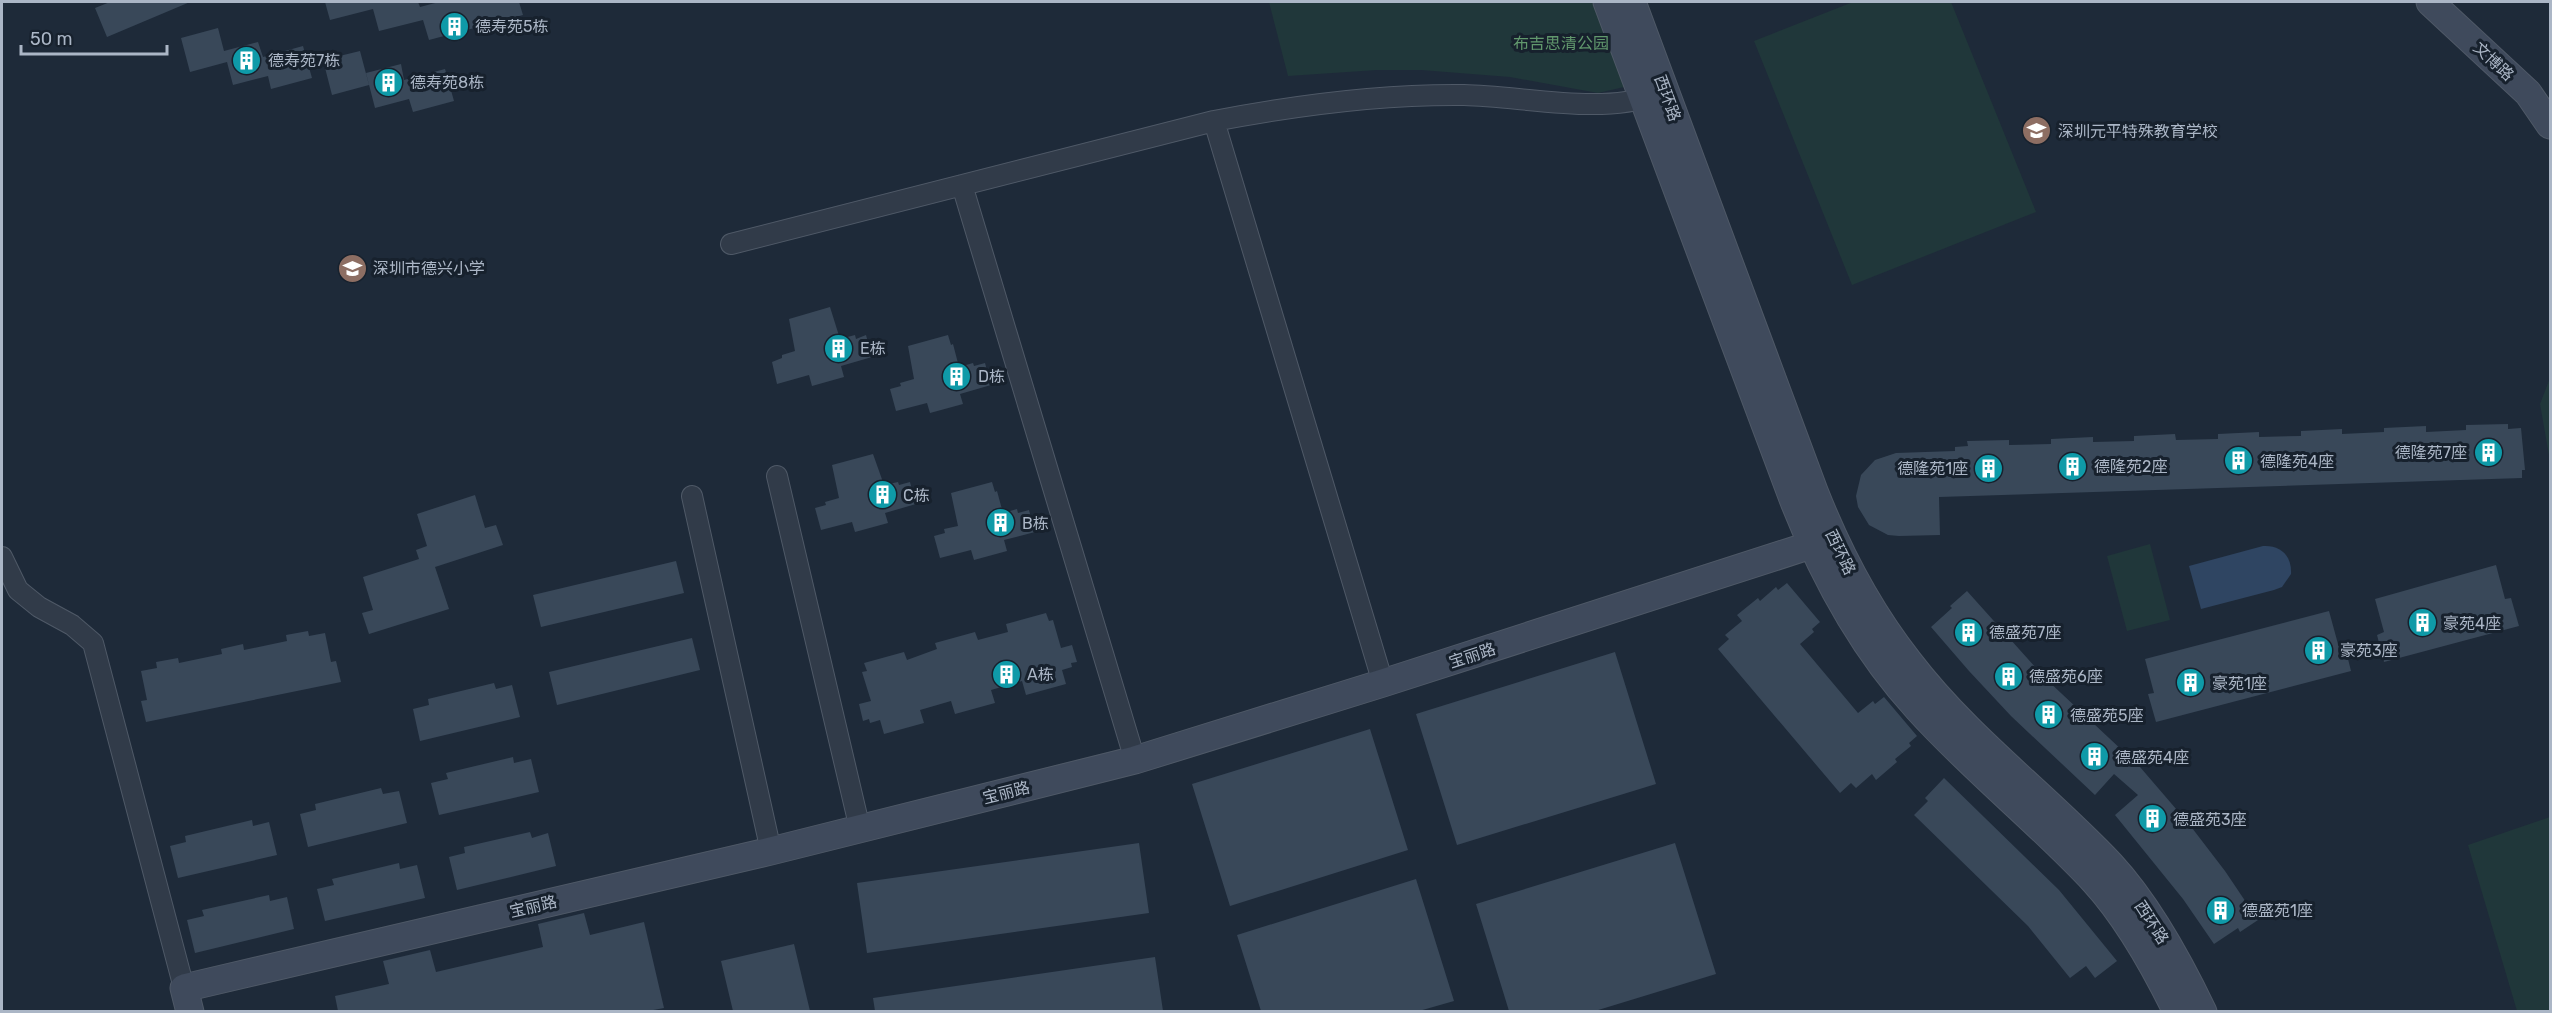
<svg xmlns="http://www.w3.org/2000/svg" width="2552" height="1013" viewBox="0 0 2552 1013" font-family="Rubik,'Noto Sans SC',sans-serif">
  <rect width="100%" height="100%" fill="#1e2a39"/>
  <path fill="#20373a" d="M1269 2H1592L1624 87 1598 93 1510 77 1421 70H1377L1288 76Z
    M1853 2H1951L2036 212 1852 285 1754 41Z
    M2550 378V461L2540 404Z
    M2150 544 2170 620 2127 631 2107 556Z
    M2550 817V1011H2517L2468 845Z"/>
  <path fill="#2f4562" d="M2263 546C2281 545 2292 556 2291 574L2282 587 2274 590 2201 609 2189 566Z"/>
  <path fill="#394859" d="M110 2H190L107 37 95 8Z
    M325 2H418L420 7 439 2H519L523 15 429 40 423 20 379 31 373 9 330 20Z
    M218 28 224 51 258 42 263 57 303 46 312 78 271 89 268 76 233 85 227 62 190 72 181 38Z
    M360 51 369 85 332 95 323 60Z
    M401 64 404 80 445 69 454 101 413 112 409 99 375 108 366 73Z
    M830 307 840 339 855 335 856 339 866 335 872 357 841 366 844 377 812 386 809 375 777 384 772 362 782 358V355L795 351 789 319Z
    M948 335 951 345 953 344 959 367 973 363 974 366 985 363 991 385 960 394 963 404 930 413 927 403 896 411 890 389 901 386 900 383 914 379 908 346Z
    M2508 424V429L2521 428 2525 470H2522V478L1939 497 1940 535 1899 536 1888 535 1869 525 1858 507 1856 496 1861 475 1875 460 1896 453 1955 451V447L1968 446 1967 441 2009 440V445L2051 444V439L2093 437V442L2134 441V436L2175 434 2176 440 2218 439V434L2259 432V437L2301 436V431L2342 429V434L2384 432V428L2426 426V432L2466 430V425Z
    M873 454 884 485 898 482 899 485 910 482 916 504 885 513 888 523 855 532 852 522 821 530 815 508 826 505 825 502 839 498 832 465Z
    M992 482 995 492 997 491 1003 513 1017 509 1018 513 1029 510 1035 532 1004 540 1007 551 974 560 971 550 940 558 934 536 945 533 944 529 958 526 951 493Z
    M475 495 485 528 496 525 503 545 435 567 449 609 369 634 362 613 373 610 363 577 419 559 416 550 427 546 417 514Z
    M676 561 684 593 541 627 533 595Z
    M2496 565 2505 599 2511 598 2519 626 2384 662 2377 635 2384 632 2375 599Z
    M1787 583 1820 622 1812 629 1814 632 1800 644 1858 713 1873 701 1875 704 1884 697 1917 736 1909 743 1911 746 1895 759 1897 762 1876 780 1872 774 1856 788 1851 783 1840 793 1718 649 1729 639 1725 635 1742 621 1737 615 1758 598 1760 601 1776 587 1778 590Z
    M1967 591 2046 679 2140 767 2189 824 2225 871 2258 920 2240 932 2238 928 2214 944 2183 899 2115 815 2138 795 2114 774 2095 795 2011 716 1969 671 1931 627 1952 608 1950 606Z
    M2329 611 2338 644 2344 643 2351 671 2156 722 2148 694 2154 693 2145 659Z
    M1046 613 1049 621 1053 620 1061 648 1072 645 1077 662 1071 663 1072 667 1062 670 1066 684 1026 695 1022 681 991 690 995 703 955 714 951 701 920 710 924 723 884 734 880 720 870 723 869 719 863 721 859 704 871 701 862 672 867 671 864 663 904 652 907 660 937 649 935 643 975 632 978 640 1008 632 1006 624Z
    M308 631 309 636 325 633 331 662 336 661 341 682 146 722 141 701 147 700 141 671 157 668 156 662 178 658 179 663 222 654 221 649 243 644 244 650 287 641 286 635Z
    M692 638 700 670 557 705 549 672Z
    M1615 652 1656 784 1457 845 1416 714Z
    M494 683 496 689 512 685 520 717 420 741 413 709 429 705 428 699Z
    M1370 729 1408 850 1230 906 1192 784Z
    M513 757 514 763 531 759 539 792 439 815 431 783 448 779 446 773Z
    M1944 778 2059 890 2117 961 2095 978 2086 966 2070 978 2028 926 1914 815 1928 801 1925 798Z
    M381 788 383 794 399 791 407 823 308 847 300 814 316 810 315 804Z
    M252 820 253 826 269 822 277 855 178 878 170 846 186 842 185 836Z
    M530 832 532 838 548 833 556 866 457 890 449 857 465 853 464 847Z
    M1139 843 1149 913 867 953 857 883Z
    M1675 843 1716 974 1595 1011H1509L1476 904Z
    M399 863 400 869 417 865 425 898 325 921 317 889 334 885 332 879Z
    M1416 879 1454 1001 1419 1011H1261L1237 935Z
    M269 895 270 901 287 897 294 929 195 953 187 920 204 916 202 910Z
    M584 913 590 935 644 922 664 1008 648 1011H338L335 996 389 984 383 961 430 950 436 972 543 947 538 924Z
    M794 944 810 1011H733L721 961Z
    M1155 957 1163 1011H875L873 998Z"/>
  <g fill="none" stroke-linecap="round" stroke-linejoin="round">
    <defs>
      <path id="street" d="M1214 121 1383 683
        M962 185 1135 760
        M731 244 1214 121C1297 105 1379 94 1464 95 1521 96 1602 115 1654 95
        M777 476 860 829
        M692 496 771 851
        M2 557 18 590 39 607 72 625 93 643 184 988"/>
      <path id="secondary" d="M1607 2 1793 499C1823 576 1862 648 1918 709 1973 770 2038 821 2094 881 2128 918 2155 967 2177 1012
        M1632 2 1814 491C1838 552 1868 610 1909 662 1967 738 2046 796 2111 865 2147 904 2180 964 2203 1012
        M2430 2 2528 93 2550 125
        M190 1012 184 988 771 851 1135 760 1383 683 1811 545H1837"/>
    </defs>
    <use href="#street" stroke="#4f5967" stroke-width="22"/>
    <use href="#secondary" stroke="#4f5967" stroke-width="29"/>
    <use href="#street" stroke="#313b49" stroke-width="20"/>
    <use href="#secondary" stroke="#3f4a5c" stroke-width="27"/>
  </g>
  <defs>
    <symbol id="building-disc" viewBox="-11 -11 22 22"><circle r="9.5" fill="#0f9aa8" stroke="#17212d"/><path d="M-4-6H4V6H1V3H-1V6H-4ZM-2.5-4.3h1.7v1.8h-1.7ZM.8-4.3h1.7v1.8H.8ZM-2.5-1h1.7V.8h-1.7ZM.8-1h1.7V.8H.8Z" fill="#fff"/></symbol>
    <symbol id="school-disc" viewBox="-11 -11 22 22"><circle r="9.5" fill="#8d6e63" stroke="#17212d"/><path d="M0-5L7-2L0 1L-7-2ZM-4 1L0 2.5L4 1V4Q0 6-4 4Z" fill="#fff"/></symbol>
  </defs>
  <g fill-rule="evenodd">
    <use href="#building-disc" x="438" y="10" width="33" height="33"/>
    <use href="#building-disc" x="230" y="44" width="33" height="33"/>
    <use href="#building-disc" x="372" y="66" width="33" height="33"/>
    <use href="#school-disc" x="2020" y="114" width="33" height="33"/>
    <use href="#school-disc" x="336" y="252" width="33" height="33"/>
    <use href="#building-disc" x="822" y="332" width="33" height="33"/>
    <use href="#building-disc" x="940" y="360" width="33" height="33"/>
    <use href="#building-disc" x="2472" y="436" width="33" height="33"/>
    <use href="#building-disc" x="2222" y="444" width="33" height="33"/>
    <use href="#building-disc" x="2056" y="450" width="33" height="33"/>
    <use href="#building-disc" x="1972" y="452" width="33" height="33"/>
    <use href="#building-disc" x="866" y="478" width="33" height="33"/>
    <use href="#building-disc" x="984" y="506" width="33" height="33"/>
    <use href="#building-disc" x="2406" y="606" width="33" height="33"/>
    <use href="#building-disc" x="1952" y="616" width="33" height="33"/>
    <use href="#building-disc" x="2302" y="634" width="33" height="33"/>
    <use href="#building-disc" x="990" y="658" width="33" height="33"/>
    <use href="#building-disc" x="1992" y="660" width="33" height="33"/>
    <use href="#building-disc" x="2174" y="666" width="33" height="33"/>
    <use href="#building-disc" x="2032" y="698" width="33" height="33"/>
    <use href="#building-disc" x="2078" y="740" width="33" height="33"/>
    <use href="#building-disc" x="2136" y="802" width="33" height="33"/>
    <use href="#building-disc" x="2204" y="894" width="33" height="33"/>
  </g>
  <g text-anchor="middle" stroke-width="6" stroke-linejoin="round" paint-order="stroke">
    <g font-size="16" fill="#abb6c6" stroke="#17212d" text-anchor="start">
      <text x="475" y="32">德寿苑5栋</text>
      <text x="268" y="66">德寿苑7栋</text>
      <text x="410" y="88">德寿苑8栋</text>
      <text x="2058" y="137">深圳元平特殊教育学校</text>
      <text x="373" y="274">深圳市德兴小学</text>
      <text x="860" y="354">E栋</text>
      <text x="978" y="382">D栋</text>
      <text x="2467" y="458" text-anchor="end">德隆苑7座</text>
      <text x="2260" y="467">德隆苑4座</text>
      <text x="2094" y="472">德隆苑2座</text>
      <text x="1968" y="474" text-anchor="end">德隆苑1座</text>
      <text x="903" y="501">C栋</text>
      <text x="1022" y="529">B栋</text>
      <text x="2443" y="629">豪苑4座</text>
      <text x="1989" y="638">德盛苑7座</text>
      <text x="2340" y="656">豪苑3座</text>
      <text x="1027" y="680">A栋</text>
      <text x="2029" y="682">德盛苑6座</text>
      <text x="2212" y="689">豪苑1座</text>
      <text x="2070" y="721">德盛苑5座</text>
      <text x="2115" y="763">德盛苑4座</text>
      <text x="2173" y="825">德盛苑3座</text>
      <text x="2242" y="916">德盛苑1座</text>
    </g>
    <g font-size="16" fill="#61986d" stroke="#17212d">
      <text x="1561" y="49">布吉思清公园</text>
    </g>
    <g font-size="16" fill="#abb6c6" stroke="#17212d">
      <text transform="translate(2494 61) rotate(43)" y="6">文博路</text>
      <text transform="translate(1668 98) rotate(70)" y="6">西环路</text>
      <text transform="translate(1841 552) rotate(64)" y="6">西环路</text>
      <text transform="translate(1472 655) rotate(-18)" y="6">宝丽路</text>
      <text transform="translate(1006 792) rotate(-14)" y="6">宝丽路</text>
      <text transform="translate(533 906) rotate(-13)" y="6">宝丽路</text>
      <text transform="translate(2152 922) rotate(57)" y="6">西环路</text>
    </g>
  </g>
  <rect width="2552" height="1013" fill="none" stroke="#abb6c6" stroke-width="6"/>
  <path d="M21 45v9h146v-9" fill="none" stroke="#abb6c6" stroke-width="3"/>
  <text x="30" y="45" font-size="18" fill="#abb6c6" stroke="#17212d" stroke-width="4.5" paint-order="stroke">50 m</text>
</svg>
